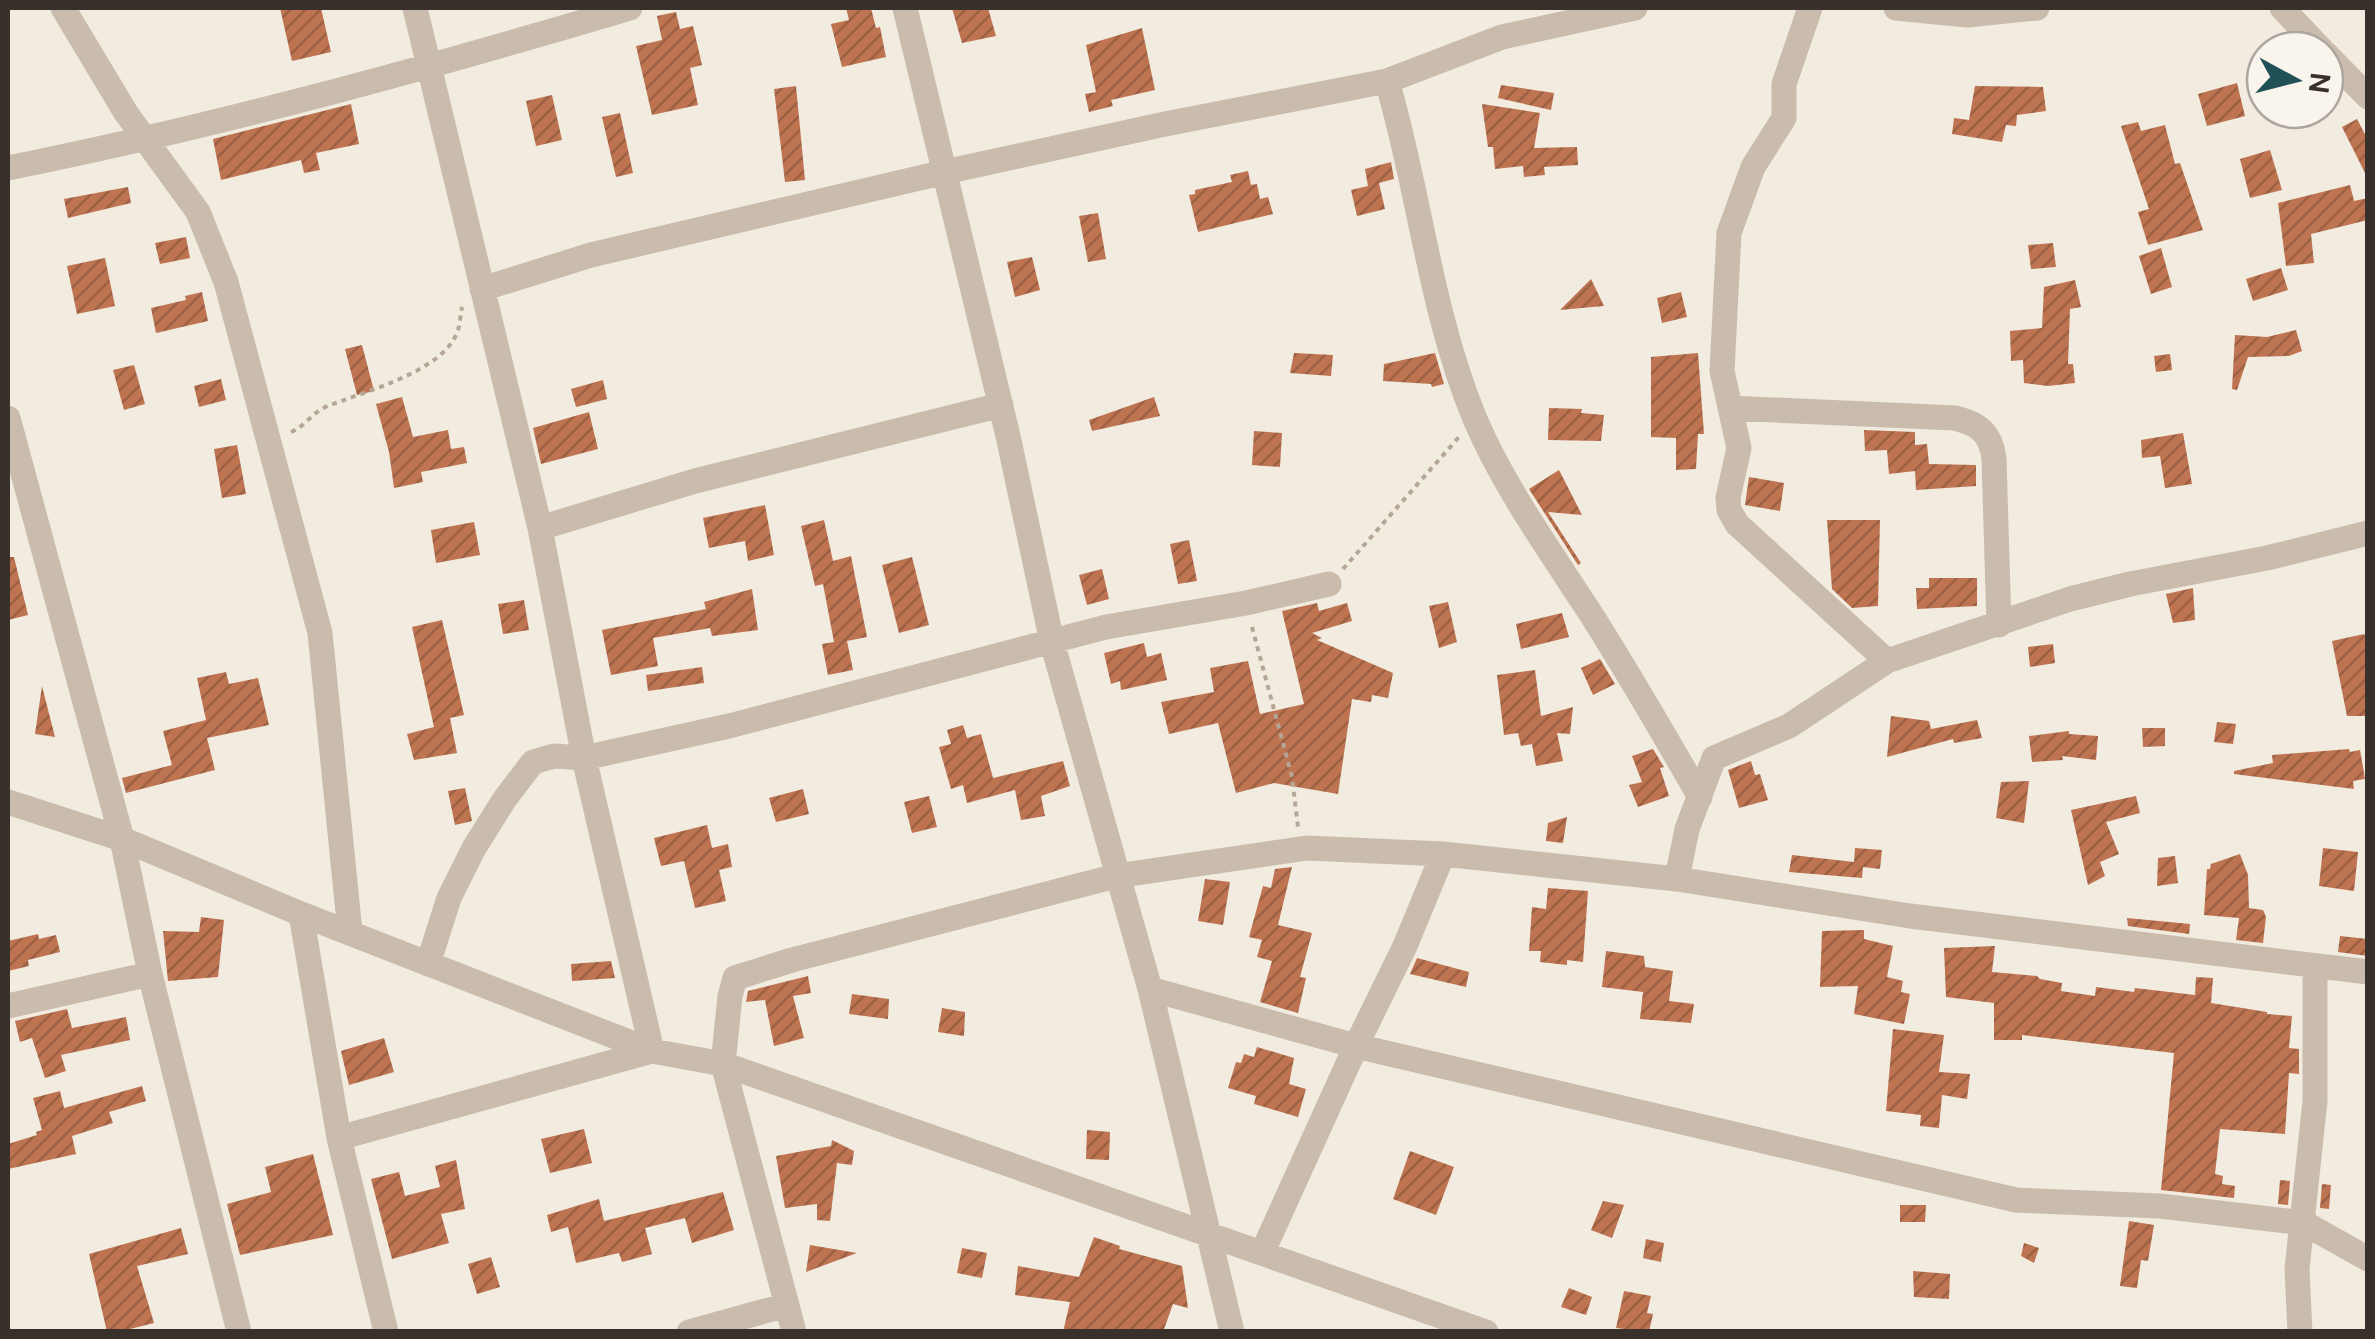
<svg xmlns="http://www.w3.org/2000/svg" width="2375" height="1339" viewBox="0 0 2375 1339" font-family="'DM Sans',sans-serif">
  <defs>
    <pattern id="building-hatch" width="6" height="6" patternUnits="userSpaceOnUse" patternTransform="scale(2.5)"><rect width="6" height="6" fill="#bf7451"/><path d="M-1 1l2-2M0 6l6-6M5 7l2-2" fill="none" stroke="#9c6043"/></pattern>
  </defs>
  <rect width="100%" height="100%" fill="#f2ebe0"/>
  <path fill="url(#building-hatch)" d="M280 8H321L331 52 292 61Z
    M846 8H871L876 28 880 27 886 57 842 67 831 24 849 20Z
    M952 8H988L996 36 962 43Z
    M676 12 680 29 693 26 702 65 690 68 698 105 652 115 636 46 662 40 657 16Z
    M1142 28 1155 90 1111 100 1113 106 1089 112 1085 94 1096 92 1086 45Z
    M2237 83 2245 116 2207 126 2198 94Z
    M1501 85 1554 93 1551 110 1498 98Z
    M796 86 805 180 785 182 774 89Z
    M1975 86 2043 87 2046 111 2017 115 2016 126 2006 125 2002 142 1952 134 1954 118 1969 120Z
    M552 95 562 140 536 146 526 101Z
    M351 104 359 144 316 153 320 170 304 173 301 160 221 180 213 139Z
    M1482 104 1540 113 1534 148 1577 147 1578 165 1544 167 1545 175 1524 177 1523 166 1495 169 1493 147H1488Z
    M620 113 633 173 616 177 602 117Z
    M2357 119 2368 140V179L2342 127Z
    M2138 122 2141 131 2165 125 2175 164 2180 163 2203 230 2148 245 2138 212 2149 209 2121 126Z
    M2270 150 2282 190 2250 198 2240 159Z
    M1391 162 1394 179 1379 183 1385 209 1357 216 1351 190 1368 186 1365 169Z
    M1248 171 1251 185 1257 184 1260 199 1268 197 1273 214 1198 232 1189 195 1195 194V190L1232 182 1230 175Z
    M2350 185 2354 201 2368 198V220L2311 234 2314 263 2286 266 2278 203Z
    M128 187 131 203 68 218 64 199Z
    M1098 213 1106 259 1088 262 1079 216Z
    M186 237 190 258 160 264 155 243Z
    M2053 243 2056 267 2031 269 2028 245Z
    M2161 248 2172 287 2151 294 2139 256Z
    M1032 257 1040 290 1015 297 1007 262Z
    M105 258 115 306 77 314 67 266Z
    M2281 268 2288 290 2253 301 2246 279Z
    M1591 279 1604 306 1560 310Z
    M2075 280 2081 307 2070 309 2068 364H2073L2075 383 2048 386 2024 383 2023 360 2011 361 2010 331 2042 328 2044 287Z
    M202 292 208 321 156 333 151 308 186 300 185 296Z
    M1681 292 1687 317 1662 323 1657 298Z
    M2296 330 2302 351 2289 356 2248 357 2237 390 2232 389 2235 335 2267 337Z
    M362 345 374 391 357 395 345 349Z
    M1294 353 1333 355 1331 376 1290 373Z
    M1435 353 1444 384 1432 387 1431 384 1383 381 1384 364Z
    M1698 353 1704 434H1698L1696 469 1676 470V438L1651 437V357Z
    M2170 354 2172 370 2156 372 2154 356Z
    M134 365 145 404 124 410 113 370Z
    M221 379 226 400 199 407 194 386Z
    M603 380 607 399 576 407 571 389Z
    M402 397 413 437 448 430 451 449 464 447 467 463 421 472 423 482 394 488 389 452 376 404Z
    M1154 397 1160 416 1092 431 1089 420Z
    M1549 408 1582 409 1581 413 1604 415 1601 441 1548 440Z
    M589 412 598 449 541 464 533 428Z
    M1864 430 1915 432V445L1927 444 1929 464 1976 465V486L1916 490 1915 471 1889 474 1887 450 1865 451Z
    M1254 431 1282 433 1280 467 1252 465Z
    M2183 433 2192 484 2165 488 2160 456 2142 458 2141 440Z
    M237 445 246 494 222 498 214 449Z
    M1559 470 1582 515 1548 512 1581 563 1578 565 1529 489Z
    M1749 477 1784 483 1780 511 1745 505Z
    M765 505 774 555 748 561 745 541 709 548 703 518Z
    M824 520 833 561 851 556 867 637 847 641 853 670 828 675 822 644 834 642 823 584 815 586 801 526Z
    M1827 520H1880L1878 606 1852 608 1832 589Z
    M474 522 480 555 436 563 431 530Z
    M1189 540 1197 581 1178 584 1170 544Z
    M8 557H14L28 615 8 620Z
    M912 557 929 625 899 633 882 565Z
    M1102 569 1109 599 1087 605 1079 575Z
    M1929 578H1977V606L1917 609 1916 588H1929Z
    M2193 588 2195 620 2173 623 2166 594Z
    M752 589 758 630 712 636 710 628 653 638 658 666 611 675 602 630 706 609 704 602Z
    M524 600 529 630 503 634 498 604Z
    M1448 602 1457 642 1439 648 1429 606Z
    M1317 603 1319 611 1347 603 1352 621 1312 633 1322 638 1317 640 1393 673 1388 698 1372 695 1371 702 1352 699 1338 794 1274 783 1236 793 1218 723 1169 734 1161 702 1214 692 1210 668 1248 661 1260 714 1304 704 1282 611Z
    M1562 613 1569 637 1521 649 1516 624Z
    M442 620 464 715 450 718 457 753 414 760 407 734 434 727 412 627Z
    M2364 634 2368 641V716H2347L2332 641Z
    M1144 643 1147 657 1161 653 1167 680 1121 690 1120 681 1111 684 1104 653Z
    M2053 644 2055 663 2030 667 2028 647Z
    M1600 659 1615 684 1593 695 1581 668Z
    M702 667 704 683 648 691 646 675Z
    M1535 670 1541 716 1573 707 1570 734 1557 733 1563 761 1536 766 1532 744 1521 746 1518 733 1504 735 1497 675Z
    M226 672 229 684 258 678 269 725 207 738 215 770 126 793 122 778 172 765 163 731 206 720 197 678Z
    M42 686 55 737 35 734Z
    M1891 716 1929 721 1931 729 1977 720 1982 738 1954 743 1953 739 1887 757Z
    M2217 722 2236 724 2233 744 2214 742Z
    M963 725 967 738 981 734 993 778 1063 761 1070 786 1041 796 1045 816 1021 820 1015 790 967 803 963 785 951 789 939 747 951 744 947 730Z
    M2142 728H2165V746L2143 747Z
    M2069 731V734L2098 736 2096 760 2062 756 2063 760 2032 762 2029 736Z
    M1653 749 1664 767 1660 768 1669 796 1638 807 1629 785 1642 782 1632 756Z
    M2349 749 2350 752 2360 750 2365 779 2353 781 2354 789 2234 774V771L2273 763 2272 755Z
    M1751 761 1755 775 1760 774 1768 800 1739 808 1728 770Z
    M2029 781 2024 823 1996 818 2001 782Z
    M465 788 472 821 455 825 448 791Z
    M803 789 809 814 776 822 769 798Z
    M929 796 937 827 912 833 904 802Z
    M2136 796 2140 813 2106 822 2119 854 2100 862 2105 876 2088 885 2071 810Z
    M1567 817 1563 843 1546 841 1548 823Z
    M707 825 712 848 728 844 732 867 719 870 726 901 695 908 684 861 661 866 654 838Z
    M1855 848 1882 850 1880 869 1863 867 1862 878 1789 872 1792 855 1854 862Z
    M2323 848 2358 852 2354 891 2319 886Z
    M2240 854 2248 875 2249 908 2263 910 2266 917 2263 943 2236 940 2239 918 2204 915 2207 869H2210L2211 864Z
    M2175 856 2178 883 2157 886 2158 858Z
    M1292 867 1278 925 1312 933 1300 977 1306 978 1298 1013 1260 1002 1272 961 1257 957 1262 940 1249 937 1263 886 1271 888 1275 869Z
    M1205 879 1230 882 1223 925 1198 921Z
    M1548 888 1588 891 1583 962 1567 960V965L1540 962 1541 951H1529L1532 907 1546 909Z
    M201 917 224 920 218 977 168 981 163 931 199 932Z
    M2127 918 2190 924 2189 934 2128 926Z
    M1864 930V939L1893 946 1887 977 1903 981 1901 992 1910 994 1904 1024 1854 1014 1858 986 1820 987 1822 931Z
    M38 934 39 939 56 935 60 952 28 960 29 966 8 971V941Z
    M2340 936 2368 939V956L2338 952Z
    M1995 946 1992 972 2037 976 2040 979 2062 983 2061 991 2095 996 2096 987 2134 992 2135 988 2195 995 2196 977 2213 978 2211 1003 2267 1012V1014L2292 1016 2289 1048 2299 1049V1074L2289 1073 2285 1134 2220 1129 2215 1174 2223 1176 2222 1184 2235 1186 2234 1198 2161 1190 2174 1053 2022 1035V1040H1994V1003L1946 997 1944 948Z
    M1606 951 1644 956 1645 967 1673 971 1669 1001 1694 1004 1691 1023 1640 1019 1643 992 1602 987Z
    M1417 958 1469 972 1466 987 1410 974Z
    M611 961 615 978 572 981 571 964Z
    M808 976 811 993 793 996 804 1038 774 1046 765 1000 746 1002 748 991Z
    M852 994 889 999 888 1019 849 1014Z
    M942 1008 965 1012 964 1036 938 1032Z
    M67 1009 72 1028 126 1017 130 1040 61 1055 66 1071 45 1078 32 1038 20 1042 15 1021Z
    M1893 1029 1944 1035 1939 1072 1970 1074 1967 1099 1942 1095 1939 1128 1920 1126 1921 1115 1886 1111Z
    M384 1038 394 1072 349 1085 341 1051Z
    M1257 1047 1294 1058 1289 1084 1306 1089 1298 1117 1254 1104 1256 1096 1228 1088 1236 1062 1241 1063 1244 1054 1254 1057Z
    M142 1086 146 1101 109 1112 113 1123 72 1136 76 1154 8 1169V1144L37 1135 36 1132 42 1130 33 1098 60 1091 64 1108Z
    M584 1129 592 1163 550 1173 541 1139Z
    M1087 1130 1110 1132 1109 1160 1086 1159Z
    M832 1140 854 1151 852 1165 837 1163 830 1221 817 1220V1204L785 1208 776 1156 831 1146Z
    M1410 1151 1454 1167 1436 1215 1393 1199Z
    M313 1154 333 1235 240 1255 227 1204 271 1192 265 1167Z
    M456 1160 465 1209 441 1214 449 1243 392 1259 371 1179 399 1172 405 1196 440 1187 435 1166Z
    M2280 1180 2290 1181 2288 1205 2278 1204Z
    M2322 1184 2331 1185 2329 1209 2320 1208Z
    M723 1192 734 1230 692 1243 685 1218 645 1228 652 1254 622 1262 619 1253 576 1263 568 1227 551 1232 547 1215 599 1199 604 1221Z
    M1603 1201 1624 1205 1612 1238 1591 1230Z
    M1900 1205H1926L1925 1222H1900Z
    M2129 1221 2154 1225 2148 1261 2141 1260 2137 1288 2120 1286Z
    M181 1228 188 1254 137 1266 154 1323 130 1329 131 1332H107L89 1254Z
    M1094 1237 1120 1246 1119 1249 1182 1266 1188 1308 1173 1304 1163 1332H1063L1070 1302 1015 1295 1018 1266 1079 1277Z
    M1646 1239 1664 1243 1661 1262 1643 1258Z
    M2024 1243 2039 1248 2034 1263 2021 1256Z
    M810 1245 857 1253 806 1272Z
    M962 1248 987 1253 982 1278 957 1273Z
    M491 1257 500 1287 477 1294 468 1264Z
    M1913 1271 1950 1274 1949 1299 1914 1297Z
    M1569 1288 1592 1297 1586 1315 1561 1307Z
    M1624 1291 1651 1296 1647 1313 1653 1314 1649 1332 1616 1328Z"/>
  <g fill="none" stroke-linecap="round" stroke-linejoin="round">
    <path stroke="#b5a696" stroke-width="4" stroke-dasharray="5 5" stroke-linecap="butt" d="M291 432C306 426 313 411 328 406 363 392 437 373 455 337 460 329 460 317 462 307
      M1343 569 1459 437
      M1252 627 1292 777 1298 827"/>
    <path stroke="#c9bcac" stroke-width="25" d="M63 8 126 113 198 212 226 282 320 633 350 932
      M905 8 1008 436 1052 642 1150 989 1232 1332
      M1635 8 1502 37 1387 81C1420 193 1430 311 1475 419 1503 485 1548 548 1587 608 1627 670 1663 733 1700 797
      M1810 8 1784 84V118L1753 167 1729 233 1722 371 1739 448 1728 498 1729 510 1737 524 1887 661
      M1896 8 1967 15 2037 8
      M2282 8 2322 50
      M2325 53 2368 97
      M8 168C218 126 424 69 630 8
      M482 289 591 255 945 172 1165 124 1387 81
      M1730 408 1955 418C1979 424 1991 433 1994 459L1999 625
      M8 418 122 839 150 974 239 1332
      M540 528 695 481 1001 405
      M8 802 122 839 301 914 652 1051 723 1064 1486 1332
      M1443 854 1405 946 1356 1046 2016 1200 2160 1206 2304 1223 2368 1259
      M1677 879 1687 829 1714 758 1789 726 1887 661 2070 599 2130 584 2267 558 2368 533
      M301 914 339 1138 386 1332
      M428 964 449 898 474 848 504 800 533 762 554 756 584 758 729 726 1106 627 1246 603 1329 584
      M1150 989 1356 1046 1263 1251
      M8 1006 150 974
      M339 1138 652 1051 584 758 540 528 415 8
      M689 1332 787 1305
      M794 1332 723 1064 730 996 735 978 792 960 1116 876 1307 848 1443 854 1677 879 1910 916 2368 972
      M2300 1332 2297 1269 2315 1101V968"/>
  </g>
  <rect width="2375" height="1339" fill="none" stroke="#38302b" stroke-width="20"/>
  <g transform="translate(2295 80) rotate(97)"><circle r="48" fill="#f9f4ec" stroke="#aca69f" stroke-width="2.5"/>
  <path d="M0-8L18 38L0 25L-18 38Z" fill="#225057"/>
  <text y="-15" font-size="28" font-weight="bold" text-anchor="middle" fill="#38302b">N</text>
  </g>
</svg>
